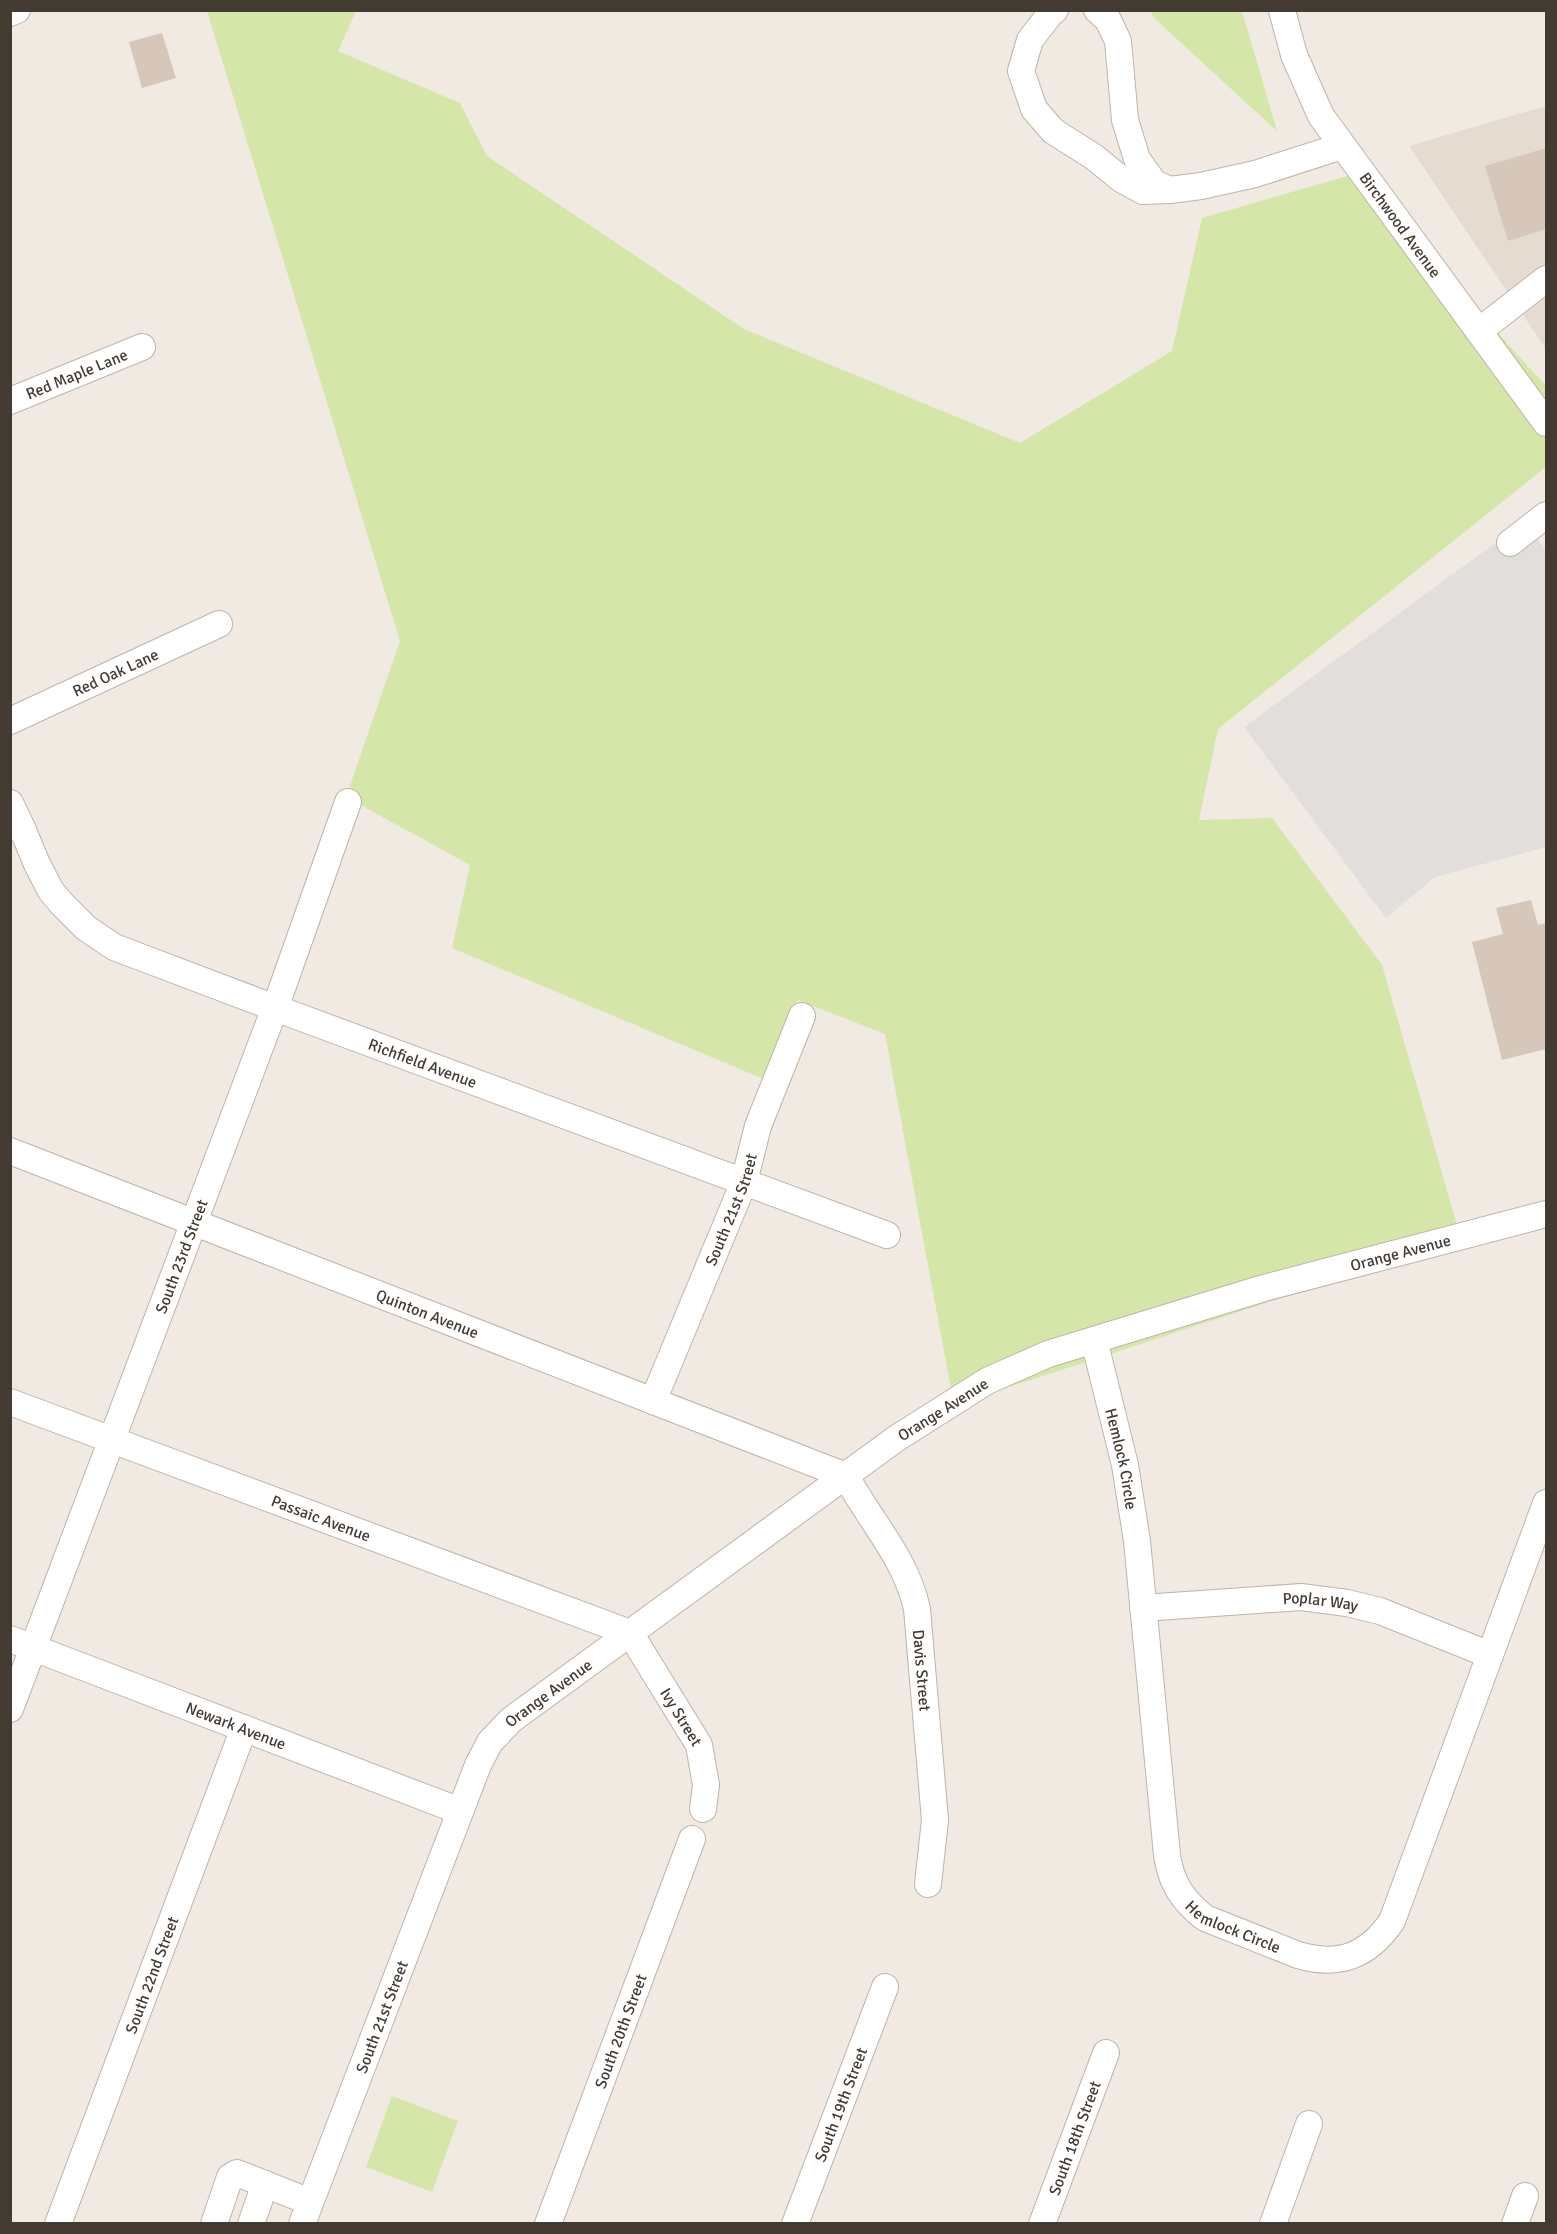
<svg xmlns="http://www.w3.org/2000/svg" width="1557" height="2234" viewBox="0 0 1557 2234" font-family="Signika,sans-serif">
  <rect width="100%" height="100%" fill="#f1eae2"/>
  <path fill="#e5dbd0" d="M1546 106V349L1409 146Z"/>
  <path fill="#d4e7a9" d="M207 11H356L338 51 460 103 487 156 744 329 1020 443 1172 351 1202 218 1354 174 1546 386V467L1218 729 1199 820 1272 818 1382 965 1461 1239 954 1405 885 1034 798 1000 766 1080 452 948 470 865 346 797 400 641Z
    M1150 11H1242L1277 131 1154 18Z
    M392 2096 458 2121 432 2192 366 2167Z"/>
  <path fill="#e1dedb" d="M1524 522 1546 551V847L1435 877 1386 918 1244 727Z"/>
  <path fill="#d6c7ba" d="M162 33 176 78 142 88 129 42Z
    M1546 148V229L1508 241 1485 166Z
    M1531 900 1538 925 1546 923V1049L1502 1060 1472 942 1503 934 1496 908Z"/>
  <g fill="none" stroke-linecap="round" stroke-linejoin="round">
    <defs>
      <g id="minor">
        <path d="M1055 10 1051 13 1030 40 1021 71 1034 109 1053 131 1094 157 1121 179 1143 191 1170 190 1201 186 1255 174 1342 146"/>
        <path d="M1097 10 1108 20 1118 41 1125 120 1137 159 1154 183 1170 190"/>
        <path id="s1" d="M1282 10 1294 55 1321 116 1546 423"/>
        <path d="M10 13 17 10"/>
        <path d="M1479 331 1546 279"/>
        <path id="s2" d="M10 401 142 347"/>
        <path d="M1510 543 1546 515"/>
        <path id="s3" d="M10 721 219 624"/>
        <path d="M10 803 22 828"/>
        <path id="s4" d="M10 827 22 828 37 864 51 891 62 904 86 928 114 947 275 1008 887 1235"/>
        <path id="s5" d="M10 1151 846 1476C870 1521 906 1558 917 1609L935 1820 928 1884"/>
        <path id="s6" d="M1094 1340 1125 1465 1137 1541 1167 1855C1171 1883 1183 1901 1205 1918L1298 1955C1339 1967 1368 1956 1392 1921L1546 1503"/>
        <path id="s7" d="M653 1401 744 1182 758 1126 802 1016"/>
        <path id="s8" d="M10 1402 630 1633 699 1745 706 1785 703 1809"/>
        <path id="s9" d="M1143 1608 1301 1597 1347 1603 1380 1611 1490 1655"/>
        <path id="s10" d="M10 1639 460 1811"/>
        <path id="s11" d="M10 1709 279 997 348 802"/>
        <path id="s12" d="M58 2224 244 1728"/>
        <path d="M214 2224 230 2177 237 2173 310 2202"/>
        <path d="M251 2224 265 2184"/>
        <path id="s13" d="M302 2224 478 1765 490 1742 511 1720 897 1438 987 1381 1048 1354 1264 1288 1546 1214"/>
        <path id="s14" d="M548 2224 692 1839"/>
        <path id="s15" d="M795 2224 885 1987"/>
        <path id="s16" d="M1042 2224 1106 2053"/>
        <path d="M1273 2224 1309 2124"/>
        <path d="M1515 2224 1525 2196"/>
      </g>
    </defs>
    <use href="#minor" stroke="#c0b3a7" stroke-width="28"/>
    <use href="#minor" stroke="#fff" stroke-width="26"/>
  </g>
  <g text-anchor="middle" stroke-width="6" stroke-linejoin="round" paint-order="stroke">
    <g font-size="16" fill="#433a32" stroke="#fff">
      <text dy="6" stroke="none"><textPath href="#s1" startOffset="248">Birchwood Avenue</textPath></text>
      <text dy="6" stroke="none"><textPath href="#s2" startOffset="72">Red Maple Lane</textPath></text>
      <text dy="6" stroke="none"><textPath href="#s3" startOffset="116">Red Oak Lane</textPath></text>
      <text dy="6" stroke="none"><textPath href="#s4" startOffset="496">Richfield Avenue</textPath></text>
      <text dy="6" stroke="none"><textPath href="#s7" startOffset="207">South 21st Street</textPath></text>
      <text dy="6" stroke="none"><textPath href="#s13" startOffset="1566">Orange Avenue</textPath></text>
      <text dy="6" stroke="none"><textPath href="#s11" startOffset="484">South 23rd Street</textPath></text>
      <text dy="6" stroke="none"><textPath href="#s5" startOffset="448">Quinton Avenue</textPath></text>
      <text dy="6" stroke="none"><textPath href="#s13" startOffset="1080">Orange Avenue</textPath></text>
      <text dy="6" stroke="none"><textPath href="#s6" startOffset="122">Hemlock Circle</textPath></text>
      <text dy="6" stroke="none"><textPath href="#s8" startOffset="332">Passaic Avenue</textPath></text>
      <text dy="6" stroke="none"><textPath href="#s9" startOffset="178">Poplar Way</textPath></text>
      <text dy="6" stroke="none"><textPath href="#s5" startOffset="1110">Davis Street</textPath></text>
      <text dy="6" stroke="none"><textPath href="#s13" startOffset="594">Orange Avenue</textPath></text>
      <text dy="6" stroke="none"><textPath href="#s8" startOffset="760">Ivy Street</textPath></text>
      <text dy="6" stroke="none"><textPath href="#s10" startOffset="242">Newark Avenue</textPath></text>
      <text dy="6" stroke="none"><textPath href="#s6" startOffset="626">Hemlock Circle</textPath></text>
      <text dy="6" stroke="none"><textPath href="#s12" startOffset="266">South 22nd Street</textPath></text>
      <text dy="6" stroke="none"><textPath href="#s13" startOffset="222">South 21st Street</textPath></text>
      <text dy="6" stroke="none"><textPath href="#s14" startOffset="206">South 20th Street</textPath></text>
      <text dy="6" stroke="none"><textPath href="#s15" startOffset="128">South 19th Street</textPath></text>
      <text dy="6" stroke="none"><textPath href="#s16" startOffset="92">South 18th Street</textPath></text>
    </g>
  </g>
  <rect width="1557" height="2234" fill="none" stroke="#433a32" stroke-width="24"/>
</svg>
